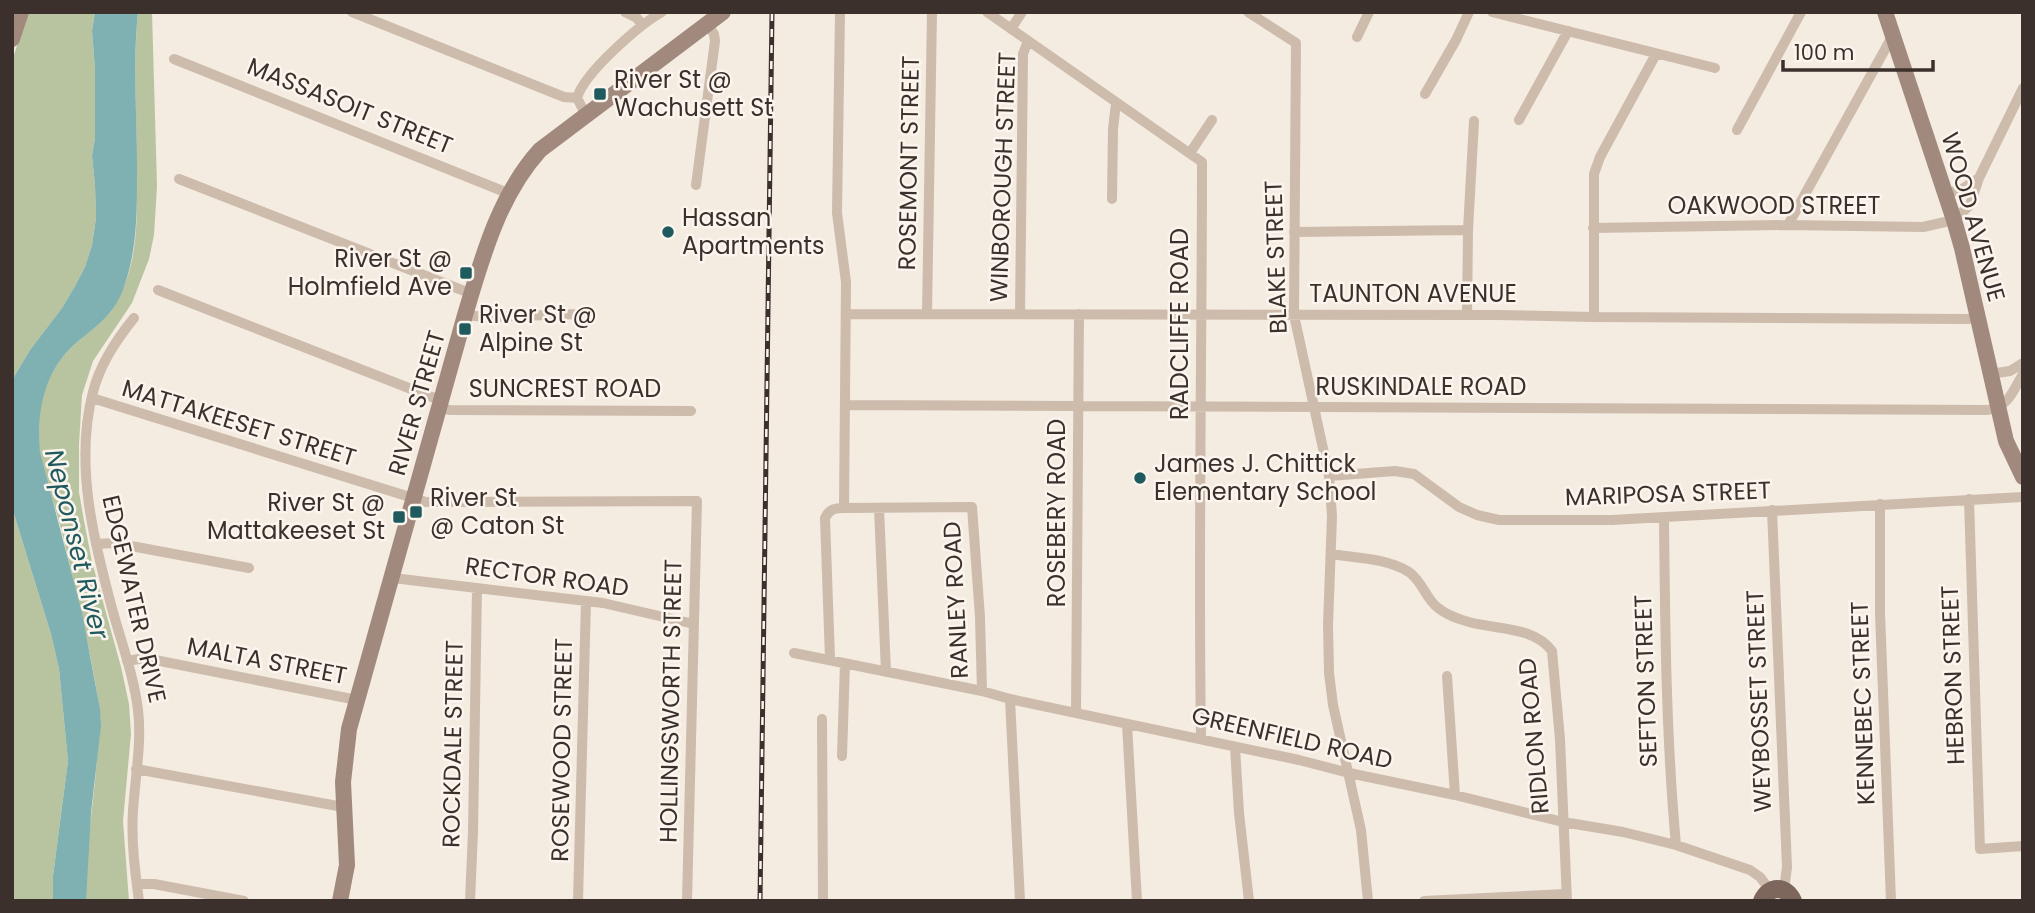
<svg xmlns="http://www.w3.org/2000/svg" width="2035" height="913" viewBox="0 0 2035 913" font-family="Poppins,sans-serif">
  <rect width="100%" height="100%" fill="#f4ebe1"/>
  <path fill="#b8c4a0" d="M28 12H95L92 31 95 69V138L92 156 95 185 96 218 92 245 85 267 75 286 62 308 30 350 15 375 12 383V61Z
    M138 12H152L157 186 154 235 149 259 132 303 93 361 82 395 79 444V492L84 521 92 562 121 667 129 704 131 734 123 821 129 901H86C84 853 94 805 97 758 99 741 102 723 99 705 90 646 75 588 61 529 53 497 38 465 38 431 38 401 50 366 73 346 93 327 111 318 122 291 136 260 137 226 137 192 138 132 132 72 138 12Z
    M12 495 14 514 51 634 59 669 68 761 53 876V901H12Z"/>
  <path fill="#7fb0b2" d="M95 12H138C132 69 138 127 137 184 137 218 136 251 125 284 115 315 98 324 75 344 44 371 36 413 40 452L82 613 100 709 101 726 91 813 86 901H53V876L68 761 59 669 51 634 14 514 12 495V383L15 375 30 350 62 308 75 286 85 267 92 245 96 218 95 185 92 156 95 138V69L92 31Z"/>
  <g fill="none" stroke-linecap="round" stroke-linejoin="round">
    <path stroke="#cdbbac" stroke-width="10" d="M352 12 564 97 577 98
      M625 12 637 18 642 25
      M840 12 837 213 846 282 844 508
      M987 12 1202 162C1202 354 1198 547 1201 739
      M1248 12 1296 43 1294 315 1329 476 1332 516 1328 625 1329 673 1333 705 1361 830 1368 901
      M1492 12 1715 68
      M1011 29 1022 12
      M1357 37 1369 12
      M174 59 510 194
      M1425 94 1456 40 1469 12
      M586 115 577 98C584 73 639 25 662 12
      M1519 120 1568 31
      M1737 130 1801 12
      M1190 153 1212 120
      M179 179 472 294
      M696 185 715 41 714 34 707 24
      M1946 194 1964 188 1979 178
      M1112 199 1113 129 1116 103
      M1788 225 1893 35
      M1593 228 1788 225 1923 227 1954 220 1970 205 1979 178 2023 88
      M1294 232 1468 230
      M158 290 442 401
      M847 314 1497 315 1594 317 1968 319 1978 317
      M927 314 932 12
      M1020 314 1023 54 1028 41
      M465 315 485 317 580 314
      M1467 315 1468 230 1474 121
      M1594 317V174L1600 157 1656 54
      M134 318C116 340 100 364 93 392 74 464 94 542 113 612 122 644 134 677 138 710 142 743 135 777 133 811 131 841 135 871 139 901
      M1990 374 2010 371 2023 363
      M92 398 426 502 697 501 687 901
      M845 405 1987 410C2008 408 2013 391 2023 374
      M440 408 450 410 691 411
      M1329 476 1395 471 1414 474 1459 507 1477 515 1499 520H1612L2023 497
      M1969 499 1980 849 2023 846
      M1880 504V613L1891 901
      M879 508 886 672
      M1772 510 1787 867 1784 890
      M1664 517C1665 626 1666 736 1676 845
      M96 544 115 543 249 568
      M1331 554C1356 558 1387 558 1409 572 1420 580 1424 592 1432 602 1441 613 1455 618 1469 622 1498 630 1533 626 1552 651L1560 739 1567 901
      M393 578 603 603 694 624
      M794 653 982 691 1010 699 1299 760 1349 773 1455 795 1563 822 1623 832 1676 845 1750 870 1760 877 1770 890
      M830 659 825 518C829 509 835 508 844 508L972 507 980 617 982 691
      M127 661 145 658 357 700
      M1447 676 1455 795
      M1010 699 1020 901
      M1076 713 1079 314
      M822 719 823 901
      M1127 724 1137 901
      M1235 747 1239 813 1249 901
      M842 756 845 663
      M136 769 343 807
      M137 884H154L244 901
      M470 901 473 832 477 588
      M578 901 586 601
      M1424 901 1566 894"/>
    <path stroke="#a18a7d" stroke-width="16" d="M1885 12 1954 220 1962 248 2006 441 2023 477
      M12 39 21 12
      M340 901 347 865 343 782 349 729 465 315C482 258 499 195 540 150L723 12"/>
    <path stroke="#7d675c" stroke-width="18" d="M1762 901C1769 885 1786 885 1793 901"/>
    <defs>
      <path id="rail" d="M760 901 772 12"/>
    </defs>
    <use href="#rail" stroke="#3b302b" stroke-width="5"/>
    <use href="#rail" stroke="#fbf5ee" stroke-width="2.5" stroke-dasharray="8" stroke-linecap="butt"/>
  </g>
  <g fill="#1f5a5e" stroke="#fbf5ee" stroke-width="2.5">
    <rect x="593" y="87" width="14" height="14" rx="3.5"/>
    <circle cx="668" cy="232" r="7"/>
    <rect x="459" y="266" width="14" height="14" rx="3.5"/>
    <rect x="458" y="322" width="14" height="14" rx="3.5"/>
    <circle cx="1140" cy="478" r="7"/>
    <rect x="409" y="505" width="14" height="14" rx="3.5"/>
    <rect x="392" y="510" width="14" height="14" rx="3.5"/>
  </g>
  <g text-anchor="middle" stroke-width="5" stroke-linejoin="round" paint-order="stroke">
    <g font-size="24" fill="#3b302b" stroke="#fbf5ee" text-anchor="start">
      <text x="614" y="88">River St @<tspan x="614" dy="28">Wachusett St</tspan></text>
      <text x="682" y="226">Hassan<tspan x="682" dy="28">Apartments</tspan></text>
      <text x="452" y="267" text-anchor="end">River St @<tspan x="452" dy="28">Holmfield Ave</tspan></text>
      <text x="479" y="323">River St @<tspan x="479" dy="28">Alpine St</tspan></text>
      <text x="1154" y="472">James J. Chittick<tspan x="1154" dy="28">Elementary School</tspan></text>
      <text x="430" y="506">River St<tspan x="430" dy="28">@ Caton St</tspan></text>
      <text x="385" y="511" text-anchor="end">River St @<tspan x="385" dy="28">Mattakeeset St</tspan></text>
    </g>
    <g font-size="24" fill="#3b302b" stroke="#fbf5ee">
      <text transform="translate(350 106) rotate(22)" y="8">MASSASOIT STREET</text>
      <text transform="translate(909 163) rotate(-89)" y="8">ROSEMONT STREET</text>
      <text transform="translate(1003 177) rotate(-88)" y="8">WINBOROUGH STREET</text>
      <text x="1774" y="214">OAKWOOD STREET</text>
      <text transform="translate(1973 217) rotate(74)" y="8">WOOD AVENUE</text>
      <text transform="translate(1276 257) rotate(-92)" y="8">BLAKE STREET</text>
      <text x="1413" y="302">TAUNTON AVENUE</text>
      <text transform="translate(1180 324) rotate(-90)" y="8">RADCLIFFE ROAD</text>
      <text x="1421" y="395">RUSKINDALE ROAD</text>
      <text x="565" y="397">SUNCREST ROAD</text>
      <text transform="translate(417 403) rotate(-74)" y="8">RIVER STREET</text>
      <text transform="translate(239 423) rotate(17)" y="8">MATTAKEESET STREET</text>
      <text transform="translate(1668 494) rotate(-2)" y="8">MARIPOSA STREET</text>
      <text transform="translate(1057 513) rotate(-90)" y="8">ROSEBERY ROAD</text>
      <text transform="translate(547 577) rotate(8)" y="8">RECTOR ROAD</text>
      <text transform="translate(134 599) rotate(77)" y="8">EDGEWATER DRIVE</text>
      <text transform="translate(956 600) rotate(-93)" y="8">RANLEY ROAD</text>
      <text transform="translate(267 661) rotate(11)" y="8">MALTA STREET</text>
      <text transform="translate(1953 675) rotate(-92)" y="8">HEBRON STREET</text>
      <text transform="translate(1646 681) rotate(-92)" y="8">SEFTON STREET</text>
      <text transform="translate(671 701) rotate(-89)" y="8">HOLLINGSWORTH STREET</text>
      <text transform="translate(1759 701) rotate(-92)" y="8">WEYBOSSET STREET</text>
      <text transform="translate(1863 703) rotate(-92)" y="8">KENNEBEC STREET</text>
      <text transform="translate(1534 736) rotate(-95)" y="8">RIDLON ROAD</text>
      <text transform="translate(1292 738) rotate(13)" y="8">GREENFIELD ROAD</text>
      <text transform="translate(453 744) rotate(-89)" y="8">ROCKDALE STREET</text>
      <text transform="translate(562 750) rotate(-89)" y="8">ROSEWOOD STREET</text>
    </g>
    <g font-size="26" font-style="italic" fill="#1f5a5e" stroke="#fbf5ee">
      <text transform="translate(77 544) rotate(76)" y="9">Neponset River</text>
    </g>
  </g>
  <rect width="2035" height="913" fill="none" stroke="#3b302b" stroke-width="28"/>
  <path d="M1783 60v10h150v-10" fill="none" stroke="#3b302b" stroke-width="3.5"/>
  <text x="1794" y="60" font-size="21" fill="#3b302b" stroke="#fbf5ee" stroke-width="5" paint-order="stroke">100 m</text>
</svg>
